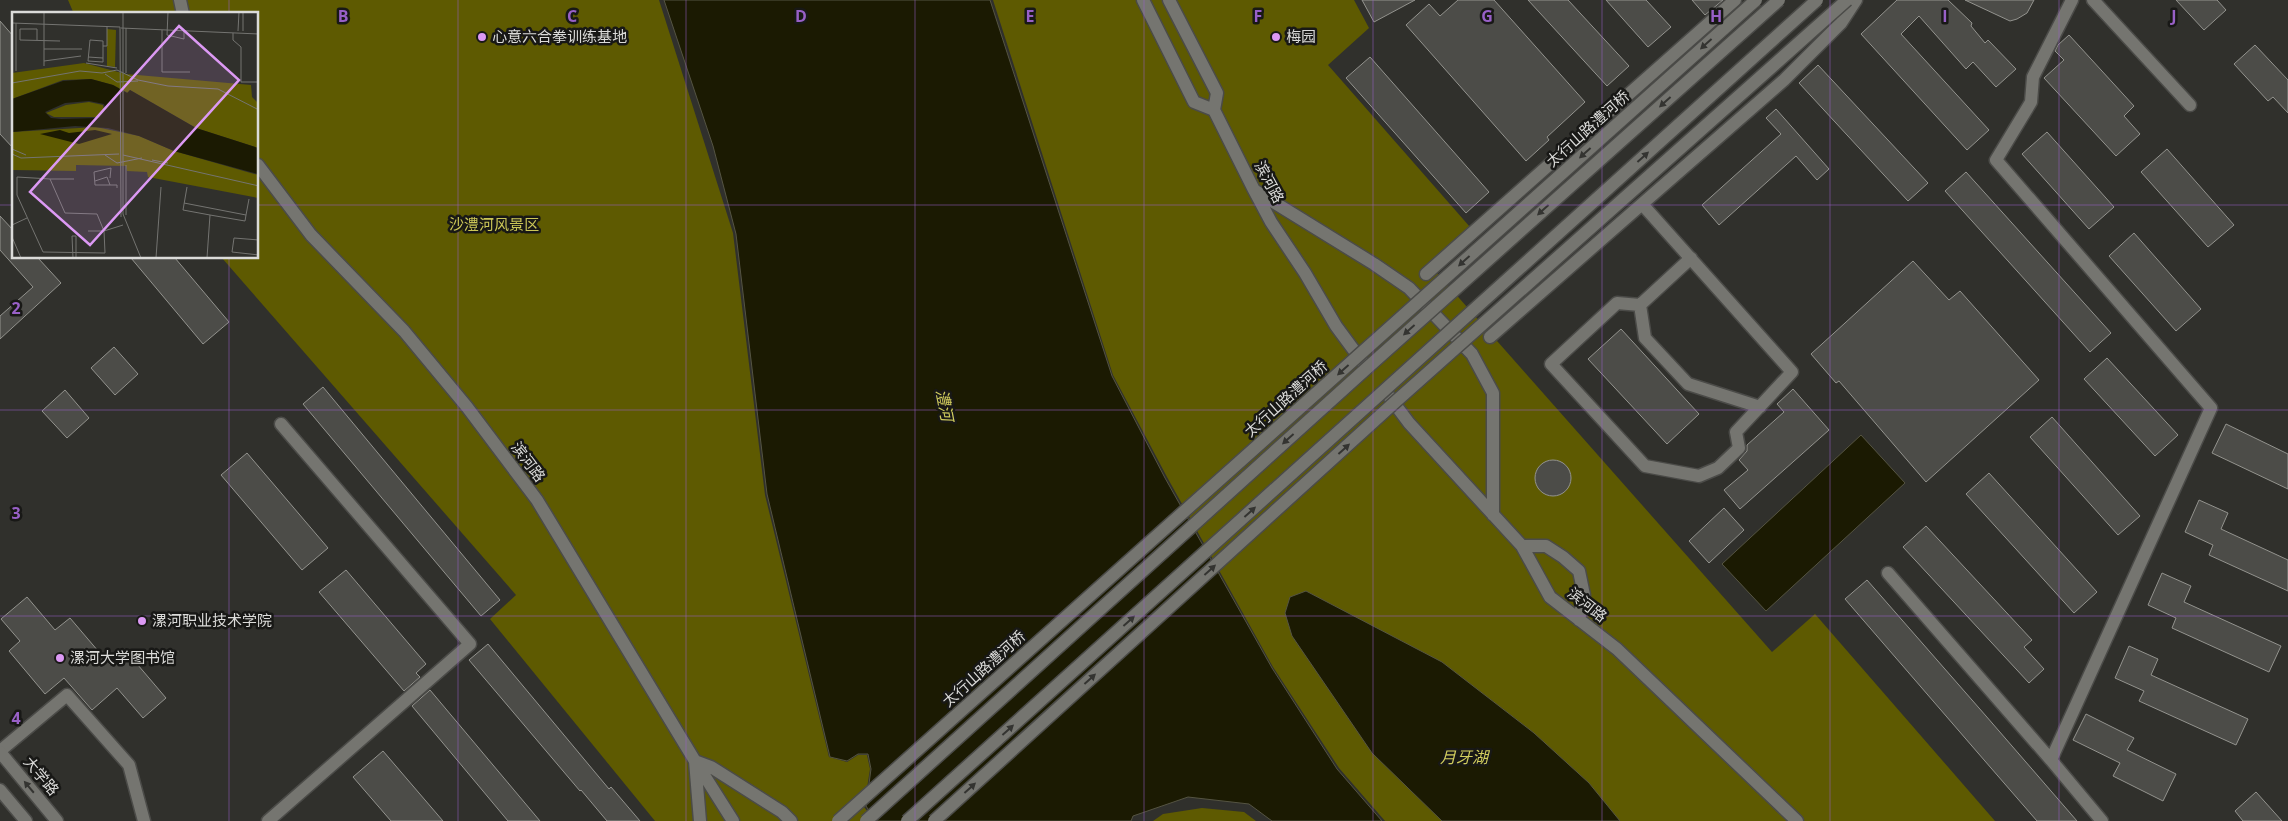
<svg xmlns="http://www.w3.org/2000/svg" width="2288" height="821" viewBox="0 0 2288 821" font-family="'Open Sans','Noto Sans SC',sans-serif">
  <rect width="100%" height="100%" fill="#30302c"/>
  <path fill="#5e5a01" d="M68 0H659L733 233 765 495 829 757 847 762 858 755H867L870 769 864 807 875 821H655L490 619 516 595 222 258H258V14H74Z
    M993 0H1354L1369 28 1328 65 1470 227 1429 264 1772 652 1815 614 1995 821H1385L1339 768 1273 667 1167 477 1113 375Z
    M1202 808 1244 812 1256 821H1153L1163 814Z"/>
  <path fill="#1b1a02" stroke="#555442" d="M664 0H990L1112 376 1165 478 1272 668 1337 769 1382 821H1272L1249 804 1188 797 1133 816 1131 821H876L866 806 871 769 868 754H858L847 761 830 757 767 494 736 234 713 146Z
    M1861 435 1905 483 1766 611 1722 564Z
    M1306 591 1442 662 1534 733 1589 783 1620 821H1442L1372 753 1292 636 1285 613 1290 597Z"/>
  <path fill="#4c4c48" stroke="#93938e" d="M1362 0H1415L1374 22Z
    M1458 0H1494L1585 102 1547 137 1549 140 1526 161 1406 25 1429 4 1440 16Z
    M1528 0H1568L1629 66 1607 86Z
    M1606 0H1646L1671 27 1648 47Z
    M1692 0H1723L1705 15Z
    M1897 0H1948L1972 23 1971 26 1985 43 1988 40 2016 69 1996 87 1973 62 1966 69 1919 16 1901 34 1989 130 1967 150 1861 34Z
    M1965 0H2034L2027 13 2017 19 2010 21Z
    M2176 0H2217L2226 10 2204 30Z
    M0 21 14 37V149L0 134Z
    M2069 35 2134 106 2124 116 2140 134 2116 156 2044 78 2064 60 2055 51 2058 45Z
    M2255 45 2288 80V113L2273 97 2268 101 2234 64Z
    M1370 57 1489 192 1466 213 1346 78Z
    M1818 65 1928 183 1908 201 1799 83Z
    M1776 109 1829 169 1817 180 1796 156 1719 225 1702 205 1781 134 1766 118Z
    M2047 132 2114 207 2089 229 2022 154Z
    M2167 149 2234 225 2208 247 2141 172Z
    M1966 172 2111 333 2090 352 1945 191Z
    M0 216 14 231V258H38L61 283 0 339V316L33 287 0 250Z
    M2134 233 2201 309 2176 331 2109 256Z
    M131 258H175L229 322 203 344Z
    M1913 261 1949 300 1960 291 2039 380 1926 482 1839 381 1836 383 1811 354Z
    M1621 329 1699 414 1667 444 1588 359Z
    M114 347 138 374 115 395 91 368Z
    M2107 358 2178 435 2155 456 2084 379Z
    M323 387 500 600 481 616 303 404Z
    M1793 389 1829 430 1740 509 1724 490 1748 470 1739 460 1747 451V445L1784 412 1777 404Z
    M65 390 89 418 67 438 42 411Z
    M2052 417 2140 516 2118 535 2030 437Z
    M2226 424 2288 454V489L2212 453Z
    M247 453 328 548 302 570 221 475Z
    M1535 478a18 18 0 1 1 36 0a18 18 0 1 1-36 0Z
    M1989 473 2097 592 2074 613 1966 494Z
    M2199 500 2228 513 2221 529 2288 560V591L2209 555 2213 545 2185 532Z
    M1724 508 1744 530 1709 563 1689 541Z
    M1926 526 2032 640 2024 647 2044 669 2029 683 1903 547Z
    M346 570 426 664 416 673 420 677 404 691 319 592Z
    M2162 573 2191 586 2184 602 2281 646 2269 672 2172 628 2176 618 2148 605Z
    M1867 580 1986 716 2077 821H2037L1978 753 1845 599Z
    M27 597 55 630 70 618 110 665 126 651 166 698 143 718 117 688 92 710 64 678 45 694 9 651 20 641 1 619Z
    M488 644 609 789 611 787 640 821H607L581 790 580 791 469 660Z
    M2129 646 2158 659 2151 675 2248 719 2236 745 2139 701 2144 691 2115 678Z
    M430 690 540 821H508L412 706Z
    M2086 714 2134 738 2127 750 2176 774 2163 801 2113 776 2120 763 2073 740Z
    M383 751 443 821H391L353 777Z
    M2256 792 2282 821H2243L2235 811Z"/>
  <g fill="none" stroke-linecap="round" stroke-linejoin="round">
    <defs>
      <path id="street" d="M180 0 183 14
        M1143 0 1194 102 1214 110
        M1169 0 1217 93 1214 110 1254 190 1271 222 1305 273 1336 326 1367 368
        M2072 0 2033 77 2031 102 1996 160 2211 408 2051 760 2102 821
        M2093 0 2190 105
        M258 165 311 235 404 331 467 407 537 500 695 761 700 821
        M1254 190 1374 264 1409 288 1472 354 1493 393V515
        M1691 258 1640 305 1645 338 1688 384 1760 407
        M1426 274 1735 0
        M1640 305 1617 303 1551 364 1645 466 1699 476 1718 468 1739 448 1736 432 1792 372 1642 204 1784 80 1841 23 1856 0
        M1490 337 1642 204
        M1385 391 1409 423 1522 546 1550 597 1617 649 1797 821
        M1522 546H1546L1563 557 1579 571 1584 595 1579 620
        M1888 573 2051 760
        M0 751 67 695 129 765 144 821
        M695 761 711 767 782 812 791 821
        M697 764 733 821
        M268 821 470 644 281 424"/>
      <path id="secondary" d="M0 752 57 821
        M0 790 26 821"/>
    </defs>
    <use href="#street" stroke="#4b4b48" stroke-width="15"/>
    <use href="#secondary" stroke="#4b4b48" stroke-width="15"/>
    <use href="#street" stroke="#757570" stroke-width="12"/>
    <use href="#secondary" stroke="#757570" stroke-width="12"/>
    <defs>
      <path id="street-bridge" d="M838 821 1756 0
        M934 821 1394 403 1847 0"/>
      <path id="secondary-bridge" d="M866 821 1367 368 1779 0
        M907 821 1817 0"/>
    </defs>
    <use href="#street-bridge" stroke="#4b4b48" stroke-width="15" stroke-linecap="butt"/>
    <use href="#secondary-bridge" stroke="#4b4b48" stroke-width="15" stroke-linecap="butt"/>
    <use href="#street-bridge" stroke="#757570" stroke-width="12"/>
    <use href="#secondary-bridge" stroke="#757570" stroke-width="12"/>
  </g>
  <defs><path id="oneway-solid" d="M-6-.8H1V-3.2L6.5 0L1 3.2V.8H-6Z" transform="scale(1.25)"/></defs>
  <g fill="#343431">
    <use href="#oneway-solid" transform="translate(1706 44) rotate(138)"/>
    <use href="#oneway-solid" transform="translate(1665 102) rotate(138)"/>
    <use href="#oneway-solid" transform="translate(1585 153) rotate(138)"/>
    <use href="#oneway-solid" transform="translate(1643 157) rotate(-42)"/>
    <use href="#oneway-solid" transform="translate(1543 210) rotate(138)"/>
    <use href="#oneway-solid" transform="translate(1464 261) rotate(138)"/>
    <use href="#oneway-solid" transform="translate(1409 330) rotate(138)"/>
    <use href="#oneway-solid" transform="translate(1343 370) rotate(138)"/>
    <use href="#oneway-solid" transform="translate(1288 439) rotate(138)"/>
    <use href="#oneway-solid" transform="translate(1344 449) rotate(-42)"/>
    <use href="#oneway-solid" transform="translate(1250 512) rotate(-42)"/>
    <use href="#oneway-solid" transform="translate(1210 570) rotate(-42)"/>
    <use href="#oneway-solid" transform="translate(1129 621) rotate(-42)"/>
    <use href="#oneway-solid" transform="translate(1090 679) rotate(-42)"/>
    <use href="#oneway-solid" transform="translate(1008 730) rotate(-42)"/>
    <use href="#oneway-solid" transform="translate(29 787) rotate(-130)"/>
    <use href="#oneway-solid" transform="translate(970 788) rotate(-42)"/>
  </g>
  <path fill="none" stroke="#9860c7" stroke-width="1" stroke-opacity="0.55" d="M229 0V14M458 0V821M686 0V821M915 0V821M1144 0V821M1373 0V821M1602 0V821M1830 0V821M2059 0V821M0 205H14M258 205H2288M229 258V821M0 410H2288M0 616H2288"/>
  <g fill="#dc99f4" stroke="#181816" stroke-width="2">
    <circle cx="482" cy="37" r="5"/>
    <circle cx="1276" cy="37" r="5"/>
    <circle cx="142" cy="621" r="5"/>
    <circle cx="60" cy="658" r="5"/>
  </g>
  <g text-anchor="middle" stroke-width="5" stroke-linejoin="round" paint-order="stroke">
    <g font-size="15" fill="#dbdbd9" stroke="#181816" text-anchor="start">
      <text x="492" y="42">心意六合拳训练基地</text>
      <text x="1286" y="42">梅园</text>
      <text x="152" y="626">漯河职业技术学院</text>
      <text x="70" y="663">漯河大学图书馆</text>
    </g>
    <g font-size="15" fill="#dbdbd9" stroke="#181816">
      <text transform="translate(1588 129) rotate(-42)" y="5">太行山路澧河桥</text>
      <text transform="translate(1269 182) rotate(62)" y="5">滨河路</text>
      <text transform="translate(1286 399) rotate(-42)" y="5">太行山路澧河桥</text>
      <text transform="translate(528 462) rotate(53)" y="5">滨河路</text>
      <text transform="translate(1587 605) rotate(38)" y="5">滨河路</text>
      <text transform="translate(984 669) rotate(-42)" y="5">太行山路澧河桥</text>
      <text transform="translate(41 776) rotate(50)" y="5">大学路</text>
    </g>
    <g font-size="15" fill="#ccc757" stroke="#181816">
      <text x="494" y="230">沙澧河风景区</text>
    </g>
    <g font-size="16" font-style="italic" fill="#d2ce5e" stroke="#181816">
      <text transform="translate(945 405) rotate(79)" y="6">澧河</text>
      <text x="1464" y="763">月牙湖</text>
    </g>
  </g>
  <g transform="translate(12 12)">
    <rect width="246" height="246" fill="#30302c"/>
    <path d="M95 17 104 18 103 55 95 54ZM72 51 114 62 239 73 240 85 246 91V136L184 116 118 78 116 81 101 73 79 67 51 68 0 87V61ZM77 90 91 93 92 99 87 105H42L34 101 54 93ZM84 115 127 124 162 139 246 163V186L136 165 135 160 115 159 114 154 64 153V159L0 158V120Z" fill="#5e5a01"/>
    <path d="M79 67 101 73 115 81 118 78 184 116 246 136V162L162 139 127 124 96 116 63 114 0 120V87L51 69ZM77 89 92 92 94 97 87 106 49 107 39 106 33 100 53 91ZM48 118 57 121 83 118 100 122 67 132 28 122Z" fill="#1b1a02" fill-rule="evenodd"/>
    <path fill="none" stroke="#747471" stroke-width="1" d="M111 0V202L129 246M156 0 155 23 172 27V19M0 11 108 15 109 205M109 16 247 22M114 16V61M150 18V60H178M226 19 227 0M231 19V0M221 21V28L229 35V70H247M25 28V17H8V28L48 29M91 34V50L76 49 78 28 91 29V34H95V15M32 37H70M76 45 91 46M32 49 69 44M74 51 105 56M32 54V0M4 59V11M93 62 105 70 126 69M0 71 68 59 90 61 105 58 126 68 156 74 206 77 247 98M0 137 14 143M0 142 9 146 107 142M93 143 105 151 130 146M111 143 247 174M140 148 156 151M5 165 38 167 53 201 85 202 92 219 93 241 31 240 5 183ZM98 166 99 156 82 160 83 173H105V176M38 167H62M83 169 95 165 98 173M175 175 171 198 198 203M172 191 234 203 233 209 198 203 195 246M114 203V153M234 203 237 187M0 213 15 206M76 219H92L111 213M0 225 9 246M247 228 222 226 220 240 247 243M61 246 60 224H64V246M144 246 149 175"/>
    <path fill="#dc99f4" fill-opacity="0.15" stroke="#dc99f4" stroke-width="2.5" d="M167 14 227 68 78 233 18 180Z"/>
    <rect width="246" height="246" fill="none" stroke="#dbdbd9" stroke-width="2.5"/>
  </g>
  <g font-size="16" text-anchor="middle" font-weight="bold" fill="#9860c7" stroke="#181816" stroke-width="5" stroke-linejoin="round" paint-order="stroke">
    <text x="343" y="22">B</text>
    <text x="572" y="22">C</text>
    <text x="801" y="22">D</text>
    <text x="1030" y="22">E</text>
    <text x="1258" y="22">F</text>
    <text x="1487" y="22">G</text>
    <text x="1716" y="22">H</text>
    <text x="1945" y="22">I</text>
    <text x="2174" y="22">J</text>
    <text x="16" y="314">2</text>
    <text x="16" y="519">3</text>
    <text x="16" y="724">4</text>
  </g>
</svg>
